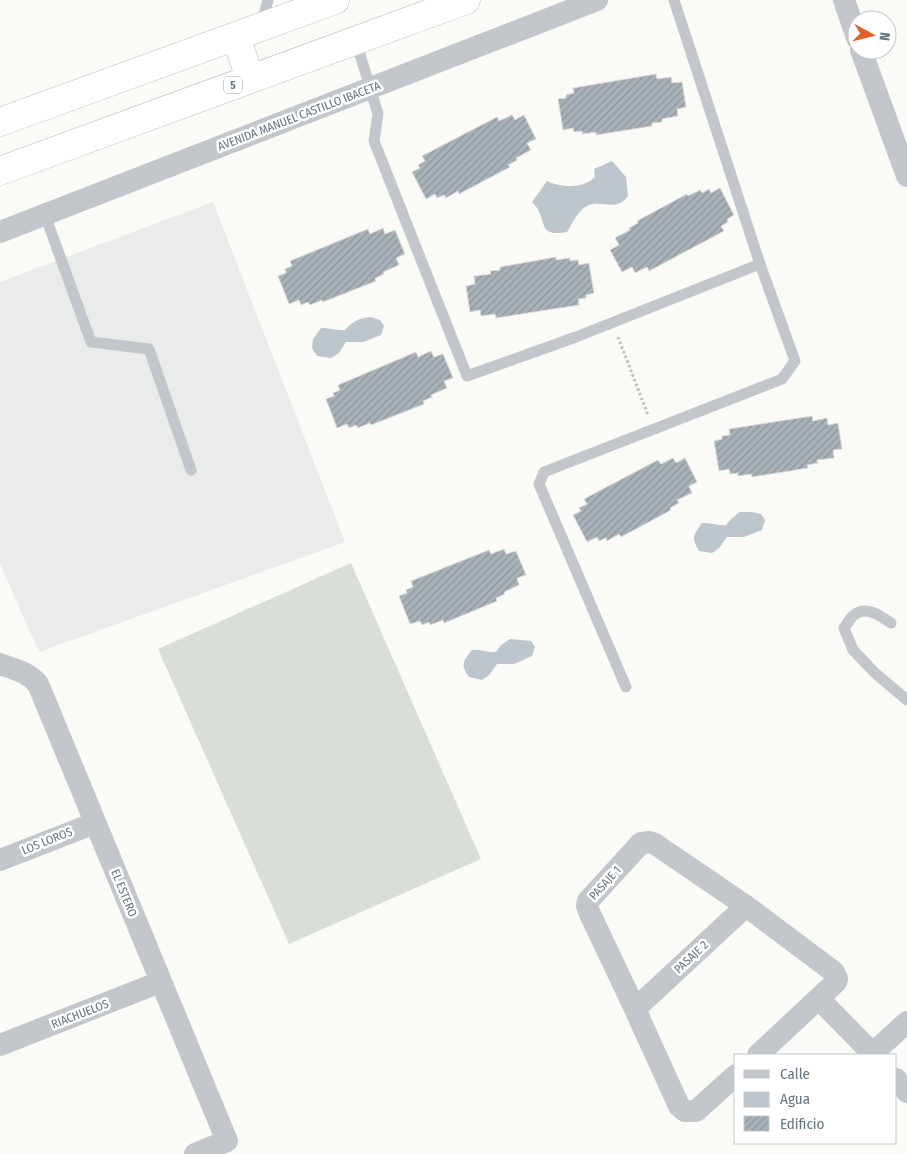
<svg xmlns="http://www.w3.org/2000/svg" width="907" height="1154" viewBox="0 0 907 1154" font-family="'Fira Sans Condensed',sans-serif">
  <defs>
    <pattern id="building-hatch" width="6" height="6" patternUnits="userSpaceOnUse" patternTransform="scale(1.25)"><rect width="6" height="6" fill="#a9b2b9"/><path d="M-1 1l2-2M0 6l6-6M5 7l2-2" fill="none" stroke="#8d959c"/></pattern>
  </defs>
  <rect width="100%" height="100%" fill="#fafaf7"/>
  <path fill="#eaeceb" d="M213 202 345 542 39 652 0 564V282Z"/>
  <path fill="#d9dfd7" d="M351 563 481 859 289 944 158 649Z"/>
  <path fill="#bcc6cc" d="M612 161 626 177 628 196C615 213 602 199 587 206 578 210 572 224 567 232 535 238 549 218 532 202L547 181C562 188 582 189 595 177L594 169Z
    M371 317 380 320 384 326 381 335 363 342H346L339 353 331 358 317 356 312 348 313 339 321 328C330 328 336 331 345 330 353 321 359 318 371 317Z
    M740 512H752L761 514 765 520 762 530 744 537H727L719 548 712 553 699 551C691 538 693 535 702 523 711 523 718 526 726 525L731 519Z
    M510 639 531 641 535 647 532 656 514 664H497L489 675 482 680 469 677C460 665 463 661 472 650 481 649 487 653 496 652L501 645Z"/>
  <path fill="url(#building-hatch)" stroke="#dbdcda" d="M656 74 657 79 671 77 672 83 682 82 686 107 677 109 678 116 662 119V122L652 123V126L596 135V132L582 134V131L574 132 573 128 563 130 558 99 566 98V95L574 93 573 88Z
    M512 115 515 120 524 115 536 139 527 143 531 150 516 158 517 160 508 165 510 167 459 194 458 191 446 198 444 195 437 198 435 194 426 199 412 172 420 168 418 165 425 161 422 156 497 117 499 121Z
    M720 188 734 215 727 219 728 222 721 226 724 231 649 271 647 267 635 273 632 267 622 272 610 250 619 245 615 238 630 230 629 228 638 223 637 221 687 194 688 196 700 190 702 193 709 189 711 193Z
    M383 228 385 234 395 230 405 254 396 258 399 265 383 272 384 274 375 278 376 281 323 302 322 300 310 305 308 302 301 305 299 300 289 304 278 276 286 273 285 269 292 266 290 261 368 229 370 234Z
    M556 257V260L570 258V261L578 260 579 265 589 263 594 293 586 295V298L578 299 579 305 496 318 495 314 481 316 480 310 470 312 466 286 475 284 474 276 491 274 490 271 500 270V267Z
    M431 351 434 357 443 354 453 378 444 381 447 388 431 395 432 397 423 401 424 404 371 425 370 423 358 428 356 425 349 428 347 424 337 428 326 399 334 396 333 393 340 390 338 385 416 352 418 357Z
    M812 416 813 421 827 418 828 425 838 423 842 449 833 450 834 458 817 460 818 463 807 465 808 468 752 477 751 474 738 476V473L730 474 729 469 719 471 714 441 722 439V436L730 435 729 429Z
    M673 458 676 463 685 458 697 482 689 486 692 493 677 500 679 503 670 508 671 510 621 537 619 534 607 541 606 538 599 541 597 537 587 542 573 515 581 511 579 508 587 504 584 499 658 460 661 464Z
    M504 549 506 554 516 551 526 575 517 578 519 585 504 592 505 594 496 598 497 601 444 623 443 620 430 625 429 622 422 625 420 621 410 624 399 596 407 593 406 590 413 587 411 581 489 550 491 554Z"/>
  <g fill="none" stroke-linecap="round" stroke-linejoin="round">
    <defs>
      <path id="highway" d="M236 36 250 79
        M0 122 335 0
        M0 171 466 0"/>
    </defs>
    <use href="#highway" stroke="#b7babe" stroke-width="29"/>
    <path stroke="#bdc0c3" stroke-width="3" stroke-dasharray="2.5 2.5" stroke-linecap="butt" d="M618 337 648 415"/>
    <path stroke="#c3c7cb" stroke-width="11" d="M261 25 268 0
      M356 41 378 114 374 141 467 376 576 337 760 264 674 0
      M45 215 91 342 149 349 191 470
      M891 623C881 616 866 605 854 615 850 618 847 624 844 628L853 650 875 673 907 700
      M626 687 539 484 544 472 782 379 795 361 760 264"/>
    <path stroke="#c3c7cb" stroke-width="22" d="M844 0 857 38
      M861 50 907 176
      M0 232 597 0
      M0 664C14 669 28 672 38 684L227 1141 195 1154
      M0 860 95 823
      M819 999 874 1055
      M635 1009 746 906
      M0 1045 160 982
      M872 1054 907 1022
      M736 1075 696 1111H685L679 1106 635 1009 590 914 587 906 588 901 641 843 649 842 655 844 746 906 834 972 837 979 836 982 758 1055
      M896 1079 907 1092"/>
    <use href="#highway" stroke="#fff" stroke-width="28"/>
  </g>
  <g text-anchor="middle" stroke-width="5" stroke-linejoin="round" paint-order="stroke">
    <rect fill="#fff" stroke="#939ea8" stroke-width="1" x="224" y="76.5" width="18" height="17" rx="4"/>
    <g font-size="11" font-weight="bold" fill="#657482">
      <text x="233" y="89">5</text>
    </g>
    <g font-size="12" fill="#657482" stroke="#fff">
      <text transform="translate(299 116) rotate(-21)" y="4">AVENIDA MANUEL CASTILLO IBACETA</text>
      <text transform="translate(47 841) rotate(-22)" y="4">LOS LOROS</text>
      <text transform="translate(605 883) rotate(-48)" y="4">PASAJE 1</text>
      <text transform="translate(124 893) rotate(68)" y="4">EL ESTERO</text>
      <text transform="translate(691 957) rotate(-43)" y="4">PASAJE 2</text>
      <text transform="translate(80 1014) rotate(-21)" y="4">RIACHUELOS</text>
    </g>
  </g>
  <rect x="734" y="1054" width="162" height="90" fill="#ffffff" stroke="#c1c7cd"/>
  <rect x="744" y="1070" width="25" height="8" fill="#c3c7cb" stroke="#c1c7cd"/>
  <text x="780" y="1079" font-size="15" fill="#657482">Calle</text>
  <rect x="744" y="1092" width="25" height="15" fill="#bcc6cc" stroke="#c1c7cd"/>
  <text x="780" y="1104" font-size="15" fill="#657482">Agua</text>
  <rect x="744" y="1116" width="25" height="15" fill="url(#building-hatch)" stroke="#c1c7cd"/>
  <text x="780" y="1129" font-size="15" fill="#657482">Edificio</text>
  <g transform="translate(872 35) rotate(97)"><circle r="24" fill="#ffffff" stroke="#c1c7cd"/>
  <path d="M0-4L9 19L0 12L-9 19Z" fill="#e25e2f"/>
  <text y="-8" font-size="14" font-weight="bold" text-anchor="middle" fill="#657482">N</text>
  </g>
</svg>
